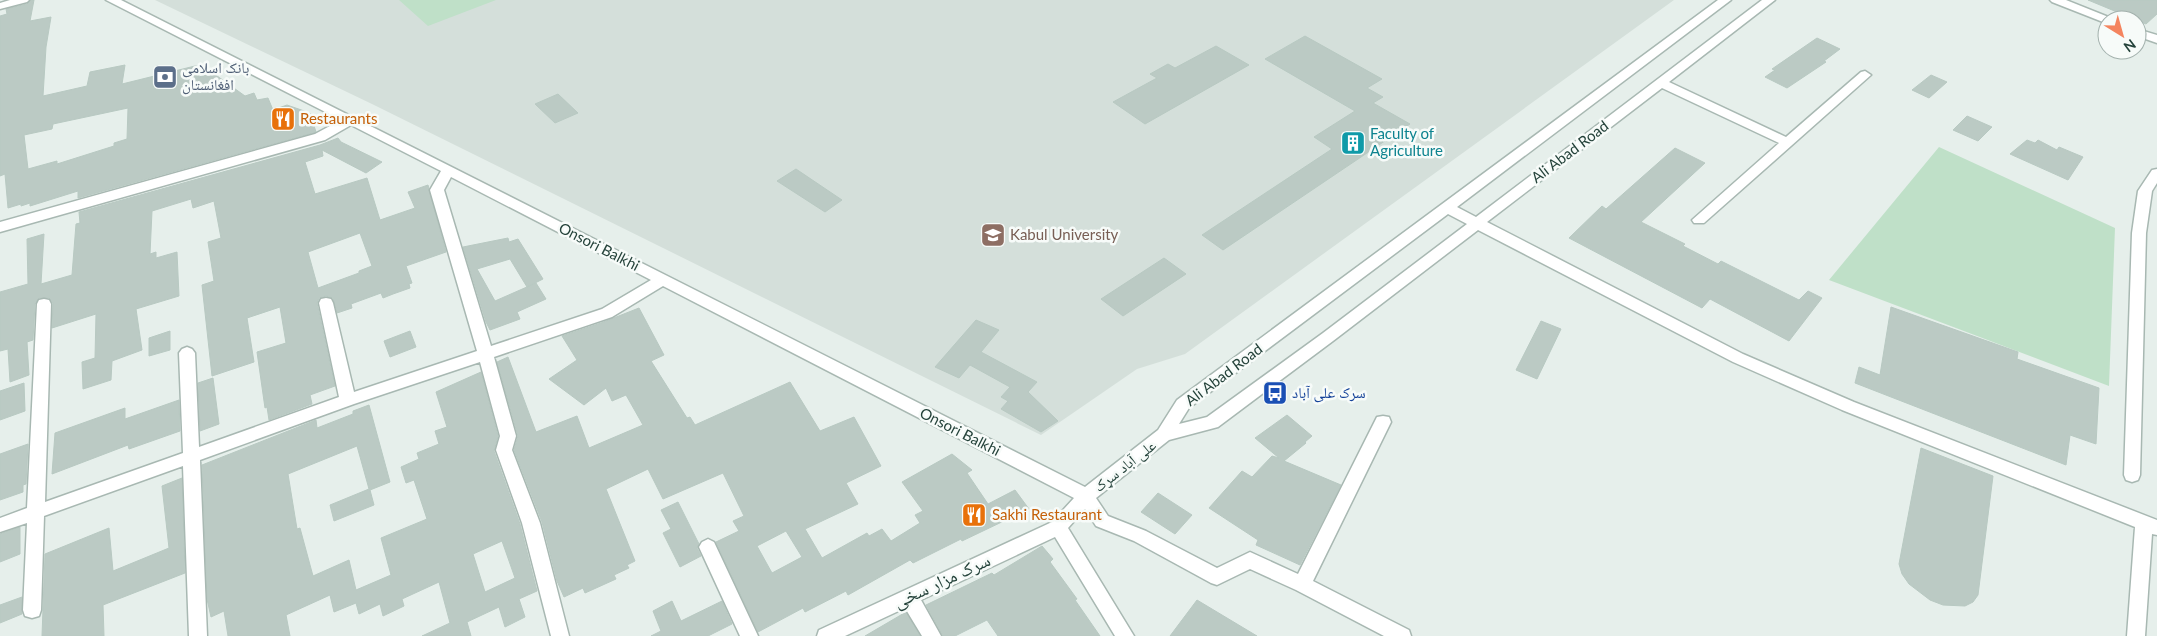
<svg xmlns="http://www.w3.org/2000/svg" width="2157" height="636" viewBox="0 0 2157 636" font-family="Lato,'Noto Naskh Arabic',sans-serif">
  <rect width="100%" height="100%" fill="#e6efeb"/>
  <path fill="#d4dfda" d="M155 0H1674L1185 354 1137 369 1041 435 372 104Z"/>
  <path fill="#bfe0c8" d="M399 0H496L428 26Z
    M1939 147 2115 228 2109 386 1829 280Z"/>
  <path fill="#bbcac4" stroke="#b8c9c2" fill-rule="evenodd" d="M31 0H34L30 21 51 17 46 47 43 96 87 86 90 72 125 65 122 84 199 65V77L213 73 245 96 254 93 257 100 268 98 273 110 287 105 310 113 316 132 78 198V191L30 206V203L21 206V204L8 208 5 174 0 176V16L7 14 6 9 27 4ZM128 108 127 139 114 143V146L57 164V161L28 169 24 135 52 129 53 124Z
    M2088 0H2157V14L2146 24Z
    M1305 36 1382 79 1367 88 1383 97 1373 103 1410 124 1223 250 1202 235 1332 149 1314 137 1355 111 1265 59Z
    M1817 38 1840 49 1824 61 1826 62 1787 88 1765 77 1775 70 1772 69Z
    M1216 46 1249 65 1145 124 1113 102 1157 78 1150 74 1168 64 1175 68Z
    M1931 75 1947 82 1929 98 1912 90Z
    M558 94 578 113 555 123 535 104Z
    M1967 116 1992 127 1978 141 1953 130Z
    M338 138 341 142 382 162 366 173 322 150 323 156 305 162 315 194 367 178 380 220 415 208 408 192 428 185 446 252 406 266 412 283 409 284 410 288 393 294 383 298 381 293 351 304 352 308 337 313 333 298 326 296 319 298 317 303 335 386 310 395 312 404 269 420 267 407 265 408 257 352 286 343 280 307 247 318 254 362 212 376 202 285 214 281 208 242 221 238 214 201 193 208 191 199 152 211 150 254 156 252V258L177 252 179 296 136 309 142 350 112 361 111 380 83 389 82 362 95 358 96 314 52 328 53 303 49 298H39L35 304 33 340 27 342 29 375 10 382 8 349 0 351V292L28 284 27 239 44 234 41 284 72 275 76 224 80 223 79 212 320 145ZM360 233 372 266 359 271V273L318 288 308 252Z
    M2027 140 2035 143 2038 140 2057 150 2059 147 2083 157 2068 180 2010 154Z
    M1675 148 1705 163 1641 222 1685 244 1683 246 1718 264 1721 261 1799 300 1808 291 1822 298 1789 341 1710 299 1702 308 1569 238 1602 206 1606 209Z
    M796 169 842 200 825 212 777 181Z
    M508 238 509 242 518 239 543 279 527 287 510 259 477 269 495 301 536 283 546 299 517 312 520 319 490 330 486 322 463 247Z
    M1164 258 1186 274 1123 316 1101 299Z
    M1891 307 2018 352 2017 359 2099 388 2096 444 2070 435 2066 465 1855 383 1859 367 1880 375Z
    M639 308 664 355 651 361 687 418 690 417 695 425 790 382 820 431 854 417 881 466 846 483 858 504 805 529 822 558 867 533 869 536 882 529 891 541 920 523 915 515 923 511 902 482 952 454 972 470 967 473 988 504 1015 490 1029 509 962 541 961 539 913 563 910 560 848 595 846 591 805 612 803 608 758 632 716 542 739 531 733 521 744 516 723 473 663 499 648 469 606 489 635 561 627 565 629 568 614 575 616 579 585 593 583 588 564 597 557 581 542 522 514 450 518 436 497 362 508 357 536 432 577 416 589 448 643 425 626 395 612 401 606 388 584 405 549 379 577 360 562 336 601 323ZM786 531 802 557 772 573 757 546Z
    M976 320 999 330 981 352 1037 382 1028 392 1058 421 1041 432 1001 409 1008 401 1001 397 1010 387 970 365 959 378 935 367Z
    M1541 321 1561 329 1537 379 1516 370Z
    M170 331V350L149 356V338Z
    M410 331 416 347 390 357 384 341Z
    M481 372 498 436 494 451 520 524 537 591 519 599 525 617 505 627 499 607 467 622 471 636H422L450 623 439 582 402 599 404 606 383 616 380 604 359 614 356 603 334 612 330 595 286 615 290 636H228L224 611 211 617 207 599 202 465 316 420 317 428 353 414V411L369 405 390 482 370 490 374 505 334 521 330 505 369 489 357 446 288 474 297 529 300 528 313 576 349 560 356 590 391 575 381 538 427 519 414 480 406 483 401 467 419 459 417 453 439 444 435 431 447 427 436 392ZM502 541 515 578 485 592 473 554Z
    M213 378 219 424 200 431 198 383Z
    M24 383 25 411 0 420V391Z
    M179 400 180 431 129 449 128 445 52 474 55 433 125 408V419Z
    M1287 415 1312 436 1305 442 1306 443 1284 461 1341 485 1300 565 1256 545 1258 540 1209 508 1242 471 1252 477 1272 456 1279 458 1255 438Z
    M28 444 26 484 23 485V492L0 500V454Z
    M1921 448 1993 476 1978 595 1973 602 1965 606 1943 605 1930 600 1909 584 1902 574 1899 564Z
    M182 478 185 573 103 605 104 636H42L45 554 109 528 113 571 169 548 162 486Z
    M1158 493 1192 515 1175 534 1141 512Z
    M678 502 699 544 697 548 701 556 680 567 663 533 671 529 661 510Z
    M20 527V554L0 562V534Z
    M1042 546 1053 559 1050 562 1077 599 1075 600 1100 636H998L987 620 955 636H943L926 605 992 573 994 575Z
    M22 597V614L0 623V605Z
    M1197 600 1257 636H1170Z
    M672 601 681 621 722 601 732 624 708 636H651L661 631 653 611Z
    M906 612 920 636H865Z"/>
  <g fill="none" stroke-linecap="round" stroke-linejoin="round">
    <defs>
      <path id="minor" d="M10 0H29L27 2 0 9V3Z
        M106 0H121L1085 487 1158 430 1177 400 1718 0H1731L1457 207 1476 217 1762 0H1775L1669 82 1786 137 1861 72 1865 71 1871 75 1704 223H1694L1692 220 1779 143 1662 88 1487 222 1743 354 1854 402 2157 520V535L2152 534 2145 636H2127L2135 527 1842 410 1733 362 1478 230 1333 341 1218 427 1169 440 1096 498 1108 516 1146 531 1217 568 1250 552 1298 574 1377 417 1383 416 1389 417 1391 422 1313 581 1409 630 1411 636H1384L1296 590 1250 569 1217 585 1211 583 1134 541 1096 526 1085 509 1068 528 1134 636H1115L1055 537 921 600 941 636H922L905 608 845 636H817L819 630 1052 522 1074 498 663 286 612 317 494 357 516 436 512 450 540 523 569 636H551L522 523 496 450 500 436 480 362 354 404 200 460 207 636H189L183 466 44 516 41 610 39 616 32 618 25 616 23 610 27 523 0 532V518L27 508 37 304 39 300 44 299 49 300 51 304 45 502 183 453 179 353 182 349 187 347 192 349 195 353 199 447 339 397 319 303 321 299 326 298 331 299 333 303 354 392 477 351 430 190 441 171 351 125 325 140 0 232V222L315 134 341 120ZM451 177 651 280 602 309 491 346 444 190ZM1448 214 1467 224 1323 333 1207 417 1179 424 1189 408Z
        M2050 0H2066L2111 18 2113 20H2107V23L2103 22 2052 2Z
        M2137 29 2157 35V43L2137 36Z
        M2157 169V183L2152 191 2146 233 2140 475 2138 480 2132 482 2126 480 2124 475 2132 233 2138 191 2152 170Z
        M708 539 714 542 758 636H740L699 547 702 542Z"/>
    </defs>
    <use href="#minor" stroke="#a8b8b2" stroke-width="3"/>
    <use href="#minor" fill="#fff" fill-rule="evenodd"/>
  </g>
  <defs>
    <symbol id="bank-square" viewBox="-11 -11 22 22"><rect x="-9" y="-9" width="18" height="18" rx="4" fill="#5c6f8a" stroke="#f7fbf9"/><path d="M-6-4H6V4H-6ZM0-2.3a2.3 2.3 0 1 0 0 4.6a2.3 2.3 0 1 0 0-4.6Z" fill="#fff"/></symbol>
    <symbol id="restaurant-square" viewBox="-11 -11 22 22"><rect x="-9" y="-9" width="18" height="18" rx="4" fill="#e8710a" stroke="#f7fbf9"/><path d="M-5-6h1v4h1v-4h1v4h1v-4h1v5L-1.5 .5V6h-2V.5L-5-1ZM5-6V6H3V1.5H1.5Q1.5-4 5-6Z" fill="#fff"/></symbol>
    <symbol id="building-square" viewBox="-11 -11 22 22"><rect x="-9" y="-9" width="18" height="18" rx="4" fill="#0f9aa8" stroke="#f7fbf9"/><path d="M-4-6H4V6H1V3H-1V6H-4ZM-2.5-4.3h1.7v1.8h-1.7ZM.8-4.3h1.7v1.8H.8ZM-2.5-1h1.7V.8h-1.7ZM.8-1h1.7V.8H.8Z" fill="#fff"/></symbol>
    <symbol id="university-square" viewBox="-11 -11 22 22"><rect x="-9" y="-9" width="18" height="18" rx="4" fill="#8d6e63" stroke="#f7fbf9"/><path d="M0-5L7-2L0 1L-7-2ZM-4 1L0 2.5L4 1V4Q0 6-4 4Z" fill="#fff"/></symbol>
    <symbol id="bus-square" viewBox="-11 -11 22 22"><rect x="-9" y="-9" width="18" height="18" rx="4" fill="#1a4fb4" stroke="#f7fbf9"/><path d="M-5-6H5V4H4V6H2V4H-2V6H-4V4H-5ZM-3.5-4V0h7V-4ZM-3.5 1.2v1.5H-2V1.2ZM2 1.2v1.5H3.5V1.2Z" fill="#fff"/></symbol>
  </defs>
  <g fill-rule="evenodd">
    <use href="#bank-square" x="151" y="63" width="28" height="28"/>
    <use href="#restaurant-square" x="269" y="105" width="28" height="28"/>
    <use href="#building-square" x="1339" y="129" width="28" height="28"/>
    <use href="#university-square" x="979" y="221" width="28" height="28"/>
    <use href="#bus-square" x="1261" y="379" width="28" height="28"/>
    <use href="#restaurant-square" x="960" y="501" width="28" height="28"/>
  </g>
  <g text-anchor="middle" stroke-width="5" stroke-linejoin="round" paint-order="stroke">
    <g font-size="15" fill="#4e5e75" stroke="#f7fbf9" text-anchor="start">
      <text x="182" y="73">بانک اسلامی<tspan x="182" dy="17">افغانستان</tspan></text>
    </g>
    <g font-size="15" fill="#c56008" stroke="#f7fbf9" text-anchor="start">
      <text x="300" y="124">Restaurants</text>
      <text x="992" y="520">Sakhi Restaurant</text>
    </g>
    <g font-size="15" fill="#0d838f" stroke="#f7fbf9" text-anchor="start">
      <text x="1370" y="139">Faculty of<tspan x="1370" dy="17">Agriculture</tspan></text>
    </g>
    <g font-size="15" fill="#24423a" stroke="#f7fbf9">
      <text transform="translate(1570 152) rotate(-37)" y="5">Ali Abad Road</text>
      <text transform="translate(599 247) rotate(27)" y="5">Onsori Balkhi</text>
      <text transform="translate(1224 375) rotate(-37)" y="5">Ali Abad Road</text>
      <text transform="translate(960 432) rotate(27)" y="5">Onsori Balkhi</text>
      <text transform="translate(1125 466) rotate(-38)" y="5">علی آباد سړک</text>
    </g>
    <g font-size="15" fill="#785e54" stroke="#f7fbf9" text-anchor="start">
      <text x="1010" y="240">Kabul University</text>
    </g>
    <g font-size="15" fill="#164399" stroke="#f7fbf9" text-anchor="start">
      <text x="1292" y="398">سرک علی آباد</text>
    </g>
    <g font-size="18" fill="#24423a" stroke="#f7fbf9">
      <text transform="translate(942 581) rotate(-25)" y="6">سرک مزار سخی</text>
    </g>
  </g>
  <g transform="translate(2122 35) rotate(143)"><circle r="24" fill="#f7fbf9" stroke="#a3b1ad"/>
  <path d="M0-4L9 19L0 12L-9 19Z" fill="#f4845f"/>
  <text y="-8" font-size="14" font-weight="bold" text-anchor="middle" fill="#24423a">N</text>
  </g>
</svg>
